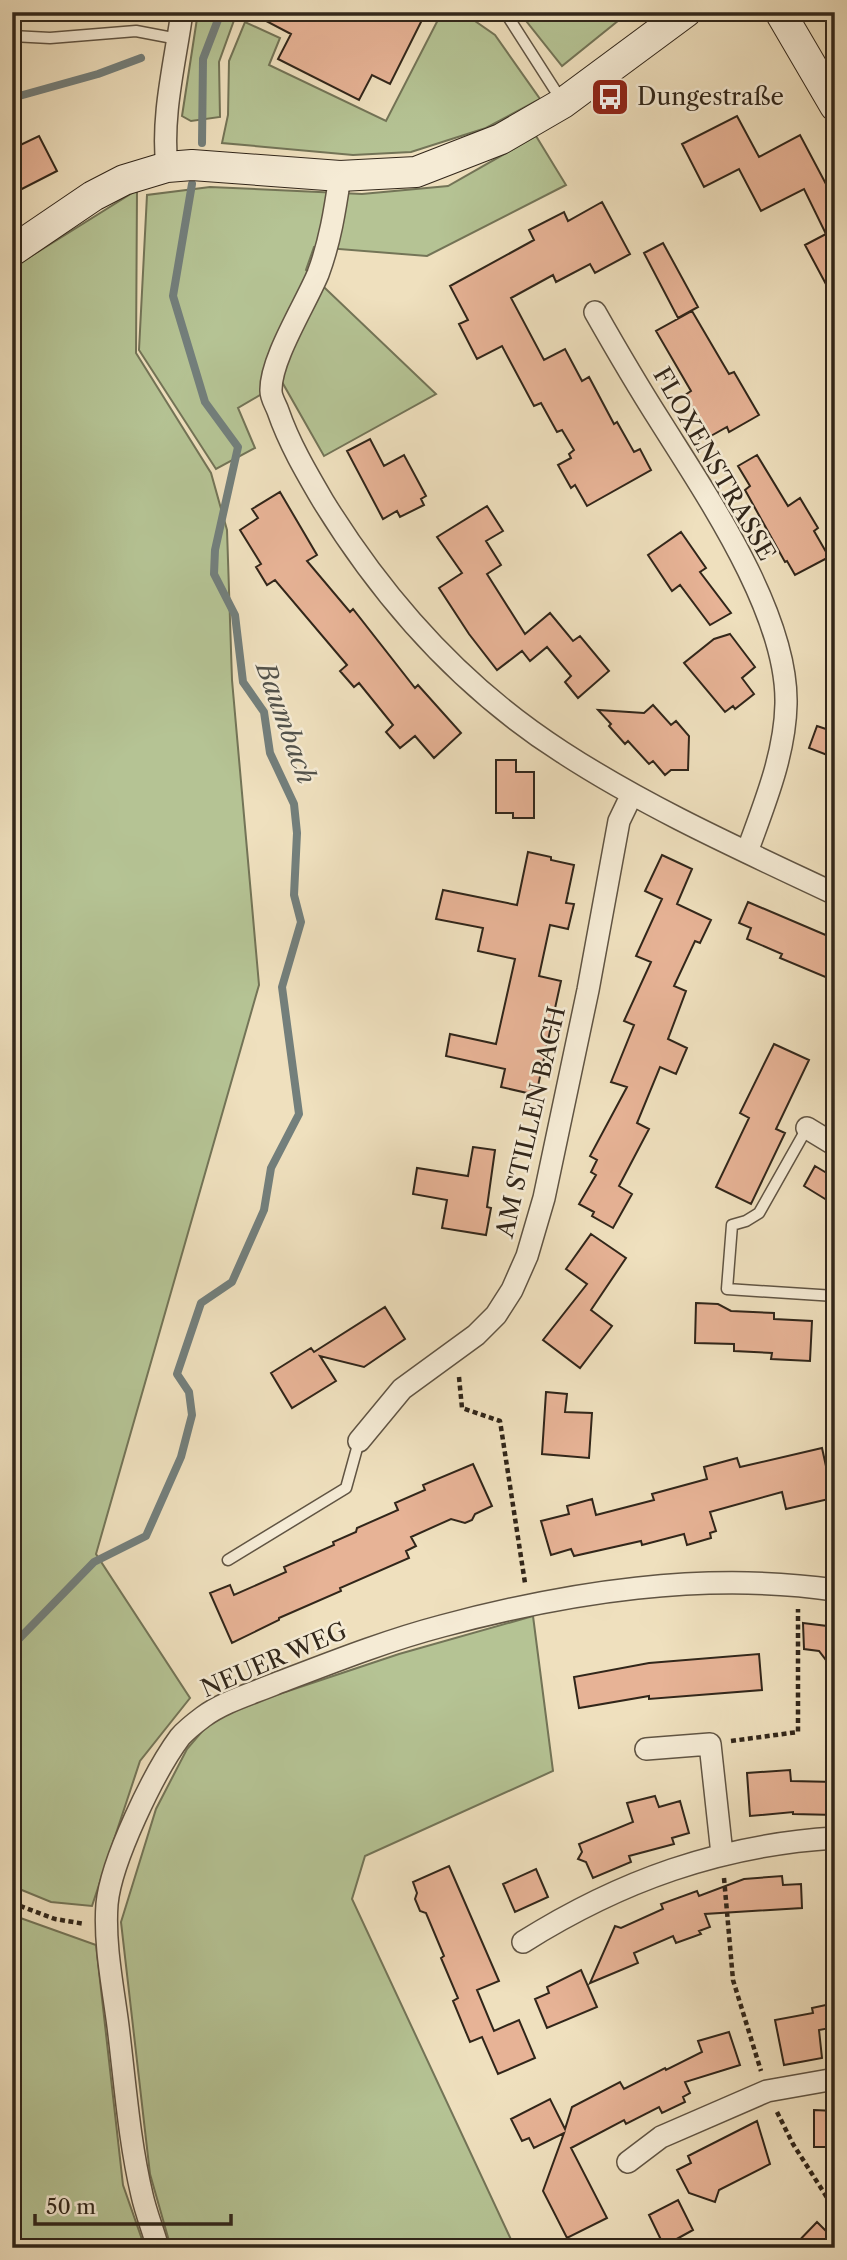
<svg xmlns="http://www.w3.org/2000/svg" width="847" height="2260" viewBox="0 0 847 2260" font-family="'Libre Caslon Text',serif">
  <rect width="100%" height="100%" fill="#efe0be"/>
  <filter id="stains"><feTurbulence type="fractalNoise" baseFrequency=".00286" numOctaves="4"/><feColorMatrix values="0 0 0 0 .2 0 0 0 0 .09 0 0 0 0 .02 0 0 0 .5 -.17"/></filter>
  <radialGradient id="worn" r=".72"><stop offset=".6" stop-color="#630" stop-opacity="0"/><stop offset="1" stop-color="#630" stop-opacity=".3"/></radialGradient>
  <path fill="#b5c394" stroke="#737457" stroke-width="2" d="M198 12H237L219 62 220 117 191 121 182 116Z
    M442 12H462L495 35 540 99 486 128 411 152 353 155 222 143 228 115 229 61 245 22 280 38 269 65 386 121Z
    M519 12H629L562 66Z
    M536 136 566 185 427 256 314 247 306 270 436 394 324 456 282 382 238 408 255 448 216 469 139 350 147 195 210 187 362 194 448 186Z
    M137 190 136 353 211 473 227 530 232 680 259 985 96 1554 190 1698 140 1761 92 1906 51 1902 12 1886V268Z
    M533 1616 553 1771 365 1856 352 1899 515 2248H171L150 2174 121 1922 156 1809 187 1749 216 1715 399 1654Z
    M12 1915 96 1945 123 2185 145 2248H12Z"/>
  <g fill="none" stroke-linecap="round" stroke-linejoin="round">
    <path stroke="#737f7c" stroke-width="8" d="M12 98 98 74 141 58
      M202 143 203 59 221 12
      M12 1646 94 1562 146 1536 181 1457 192 1415 189 1392 177 1374 201 1303 232 1282 264 1210 271 1168 299 1114 282 987 301 922 294 895 297 833 294 804 270 753 264 712 243 682 235 615 214 574 215 550 238 447 205 402 173 296 192 184"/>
  </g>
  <path fill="#e7b396" stroke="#31261a" stroke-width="2" d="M249 12H426L390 84 372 75 359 100 278 59 291 34Z
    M737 116 759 157 800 135 835 201V301L805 245 826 234 804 189 761 211 739 169 704 187 682 144Z
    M39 136 57 171 12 194V149Z
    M602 202 630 254 595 273 590 264 556 282 553 275 511 298 544 360 565 349 582 381 589 377 614 424 617 422 634 452 640 449 651 470 587 506 575 485 571 488 558 465 571 458 569 454 574 450 562 430 557 432 541 403 534 406 502 346 477 359 459 324 468 320 450 286 534 240 529 230 564 212 568 221Z
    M663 243 698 307 678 318 644 253Z
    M692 311 729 374 734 372 759 415 729 432 727 427 709 437 685 395 691 391 656 331Z
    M370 439 384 466 404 455 426 496 421 499 424 505 400 517 397 511 383 519 347 451Z
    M757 455 788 506 800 498 818 528 814 531 829 557 795 575 787 561 785 562 745 490 750 486 738 466Z
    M280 492 317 555 307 561 350 612 353 609 415 688 418 685 461 733 434 758 415 736 400 748 386 732 393 725 359 683 354 687 340 671 347 665 275 580 267 585 256 567 261 564 240 530 258 518 252 509Z
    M487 506 503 531 486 541 501 565 487 574 525 634 550 613 573 641 580 636 609 671 578 698 565 682 571 676 547 647 530 661 522 651 497 670 469 634 439 588 462 573 437 537Z
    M681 532 706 568 700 572 731 613 710 625 680 585 672 591 648 555Z
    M730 634 755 667 742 678 754 694 735 709 733 706 725 712 684 663 714 639Z
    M653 705 671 725 676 721 689 736 688 770H671L665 775 653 761 649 764 628 741 625 744 609 726 611 724 598 710 644 713Z
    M817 726 835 732V758L809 748Z
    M496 760H516V772H534V818H513V813H496Z
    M528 852 551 857V860L574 865 566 903 574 904 568 929 550 925 539 976 561 981 536 1095 501 1087 505 1069 446 1056 450 1034 496 1044 515 959 478 951 483 928 436 919 443 890 517 905Z
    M662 855 692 869 677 904 711 920 700 943 695 941 674 986 686 991 668 1039 687 1048 676 1074 660 1067 637 1123 649 1129 619 1186 632 1194 613 1228 592 1216 594 1212 579 1204 596 1175 591 1172 597 1160 590 1156 627 1087 611 1082 634 1025 624 1021 651 962 636 956 662 899 645 891Z
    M748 902 835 939V981L780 958 782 954 747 939 751 928 739 923Z
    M774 1044 809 1060 776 1129 785 1133 751 1204 716 1187 749 1118 740 1113Z
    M473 1147 495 1150 487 1207 491 1208 486 1235 442 1228 447 1200 413 1194 417 1168 468 1176Z
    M815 1166 835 1178V1205L804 1186Z
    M591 1234 626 1258 591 1310 612 1326 580 1368 543 1340 587 1284 566 1269Z
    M696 1303 718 1304 731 1311 774 1313V1319L812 1321 810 1361 771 1359 772 1353 734 1351V1344L695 1343Z
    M385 1307 405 1339 364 1367 320 1356 336 1381 292 1408 271 1373 311 1348 314 1352Z
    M546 1392 567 1394 565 1412 592 1413 589 1458 542 1454Z
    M822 1448 833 1498 786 1509 782 1492 710 1512 716 1531 710 1533 711 1538 687 1545 684 1534 642 1545 641 1541 574 1556 571 1549 551 1555 541 1521 569 1514 567 1506 592 1499 596 1515 654 1500 652 1494 707 1479 704 1467 737 1458 740 1467Z
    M473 1464 492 1506 475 1514 472 1520 465 1523 451 1519 411 1537 416 1546 406 1551 409 1558 340 1588 341 1591 279 1618V1620L232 1643 210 1593 230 1585 234 1595 286 1572 284 1567 334 1545 333 1542 356 1532 357 1528 398 1510 395 1503 425 1490 423 1485Z
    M803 1623 835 1627V1672L819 1651 804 1649Z
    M759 1654 762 1690 649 1699V1696L579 1708 574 1677 649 1663Z
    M790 1770 791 1781 835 1782V1815L793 1814V1812L750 1816 747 1773Z
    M655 1796 659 1807 680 1801 689 1833 672 1838 674 1844 629 1856 631 1862 593 1878 586 1862 578 1859 582 1852 579 1844 633 1822 627 1803Z
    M449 1866 499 1981 477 1990 494 2031 519 2020 535 2058 498 2074 482 2037 470 2042 453 2001 458 1998 441 1958 444 1956 426 1913 420 1911 415 1899 417 1893 413 1882Z
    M536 1869 548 1897 515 1912 503 1884Z
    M782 1876 783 1885 801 1884 802 1908 705 1914 710 1927 699 1931 701 1934 676 1943 673 1936 634 1953 638 1963 590 1983 615 1926 621 1928 663 1909 661 1904 697 1891 699 1896 744 1879Z
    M581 1970 597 2007 547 2028 535 1999 549 1993 547 1987Z
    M835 2003V2027L819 2030 822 2058 784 2065 775 2020 813 2013 812 2008Z
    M729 2032 740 2065 685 2082 690 2093 683 2097 685 2102 662 2113 659 2107 626 2124 624 2120 571 2148 607 2218 567 2238 543 2191 564 2133 534 2148 529 2138 522 2141 511 2119 550 2099 565 2129 572 2107 620 2082 624 2089 665 2068 666 2070 702 2052 698 2041Z
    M814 2110 835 2111V2147H814Z
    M757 2121 770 2164 719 2190 715 2202 689 2193 677 2170 691 2163 688 2156Z
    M678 2200 693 2230 664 2246 649 2215Z
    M817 2222 835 2240V2248H792Z"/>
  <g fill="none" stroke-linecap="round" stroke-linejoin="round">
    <defs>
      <path id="lane" d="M505 12 562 101
        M12 36 50 38 136 31 178 39
        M807 1128 759 1213 746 1221 732 1225 727 1289 835 1296
        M228 1560 346 1488 359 1441"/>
      <path id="street" d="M167 167C161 116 175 63 182 12
        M340 176C335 210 330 242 318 274 305 305 270 360 271 391 271 398 276 405 278 411 289 443 306 472 323 501 384 600 464 689 562 752 648 808 742 850 835 894
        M595 312C616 349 637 385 660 421 707 496 788 614 786 704 785 755 764 805 747 852
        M807 1128 835 1145
        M359 1441 402 1389 476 1335 496 1315 512 1290 527 1256 544 1198 588 990 619 821 632 794
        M646 1749 710 1744 722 1854
        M523 1942C620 1881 720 1845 835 1838
        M628 2162 661 2137 767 2091 835 2079
        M158 2248C153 2230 146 2213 142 2195 129 2140 125 2082 118 2026 113 1987 104 1944 107 1904 111 1861 154 1772 180 1737 186 1730 195 1723 203 1717 223 1702 251 1694 275 1684 330 1663 385 1641 442 1626 569 1592 704 1571 835 1590"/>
      <path id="secondary" d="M780 12 835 106
        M12 251 93 196 124 180 167 167 192 165 340 176 416 172 501 139 563 103 686 12"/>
    </defs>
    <use href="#lane" stroke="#605443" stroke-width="13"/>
    <use href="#street" stroke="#605443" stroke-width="24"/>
    <use href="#secondary" stroke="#31261a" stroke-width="32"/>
    <path stroke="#31261a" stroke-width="4.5" stroke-dasharray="5 3.5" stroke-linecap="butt" d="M459 1377 462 1408 500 1421 525 1583
      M731 1741 798 1732V1609
      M724 1878 733 1980 761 2071
      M12 1903 55 1919 85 1924
      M777 2112 793 2144 835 2210"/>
    <use href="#lane" stroke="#f5ebd5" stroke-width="10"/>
    <use href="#street" stroke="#f5ebd5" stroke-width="21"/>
    <use href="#secondary" stroke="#f5ebd5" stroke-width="30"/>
  </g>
  <defs>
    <symbol id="bus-square" viewBox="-11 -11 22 22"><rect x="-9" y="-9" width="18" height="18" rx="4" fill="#8f2418" stroke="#f5ebd5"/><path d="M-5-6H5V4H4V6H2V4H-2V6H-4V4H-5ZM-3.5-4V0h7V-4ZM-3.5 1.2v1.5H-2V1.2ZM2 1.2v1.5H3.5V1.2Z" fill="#fff"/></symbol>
  </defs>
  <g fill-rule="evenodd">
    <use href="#bus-square" x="588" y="75" width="44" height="44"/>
  </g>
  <g text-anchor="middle" stroke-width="5" stroke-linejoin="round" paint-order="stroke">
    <g font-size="24" fill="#31261a" stroke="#f5ebd5" text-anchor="start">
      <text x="637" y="105">Dungestraße</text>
    </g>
    <g font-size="24" fill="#31261a" stroke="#f5ebd5">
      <text transform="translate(714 464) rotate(60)" y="8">FLOXENSTRASSE</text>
      <text transform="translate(531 1122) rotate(-77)" y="8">AM STILLEN BACH</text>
      <text transform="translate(274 1660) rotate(-23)" y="8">NEUER WEG</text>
    </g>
    <g font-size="26" font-style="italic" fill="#52524b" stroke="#f5ebd5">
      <text transform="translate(286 723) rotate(70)" y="9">Baumbach</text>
    </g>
  </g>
  <rect width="847" height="2260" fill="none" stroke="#efe0be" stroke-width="42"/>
  <rect x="14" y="14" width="819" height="2232" fill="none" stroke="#31261a" stroke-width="3.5"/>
  <rect x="21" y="21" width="805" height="2218" fill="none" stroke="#31261a" stroke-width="2"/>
  <path d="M35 2214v10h196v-10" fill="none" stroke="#31261a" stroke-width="3.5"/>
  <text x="46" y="2214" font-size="21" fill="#31261a" stroke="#f5ebd5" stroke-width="5" paint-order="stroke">50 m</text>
  <rect width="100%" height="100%" filter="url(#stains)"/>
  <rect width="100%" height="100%" fill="url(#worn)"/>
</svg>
